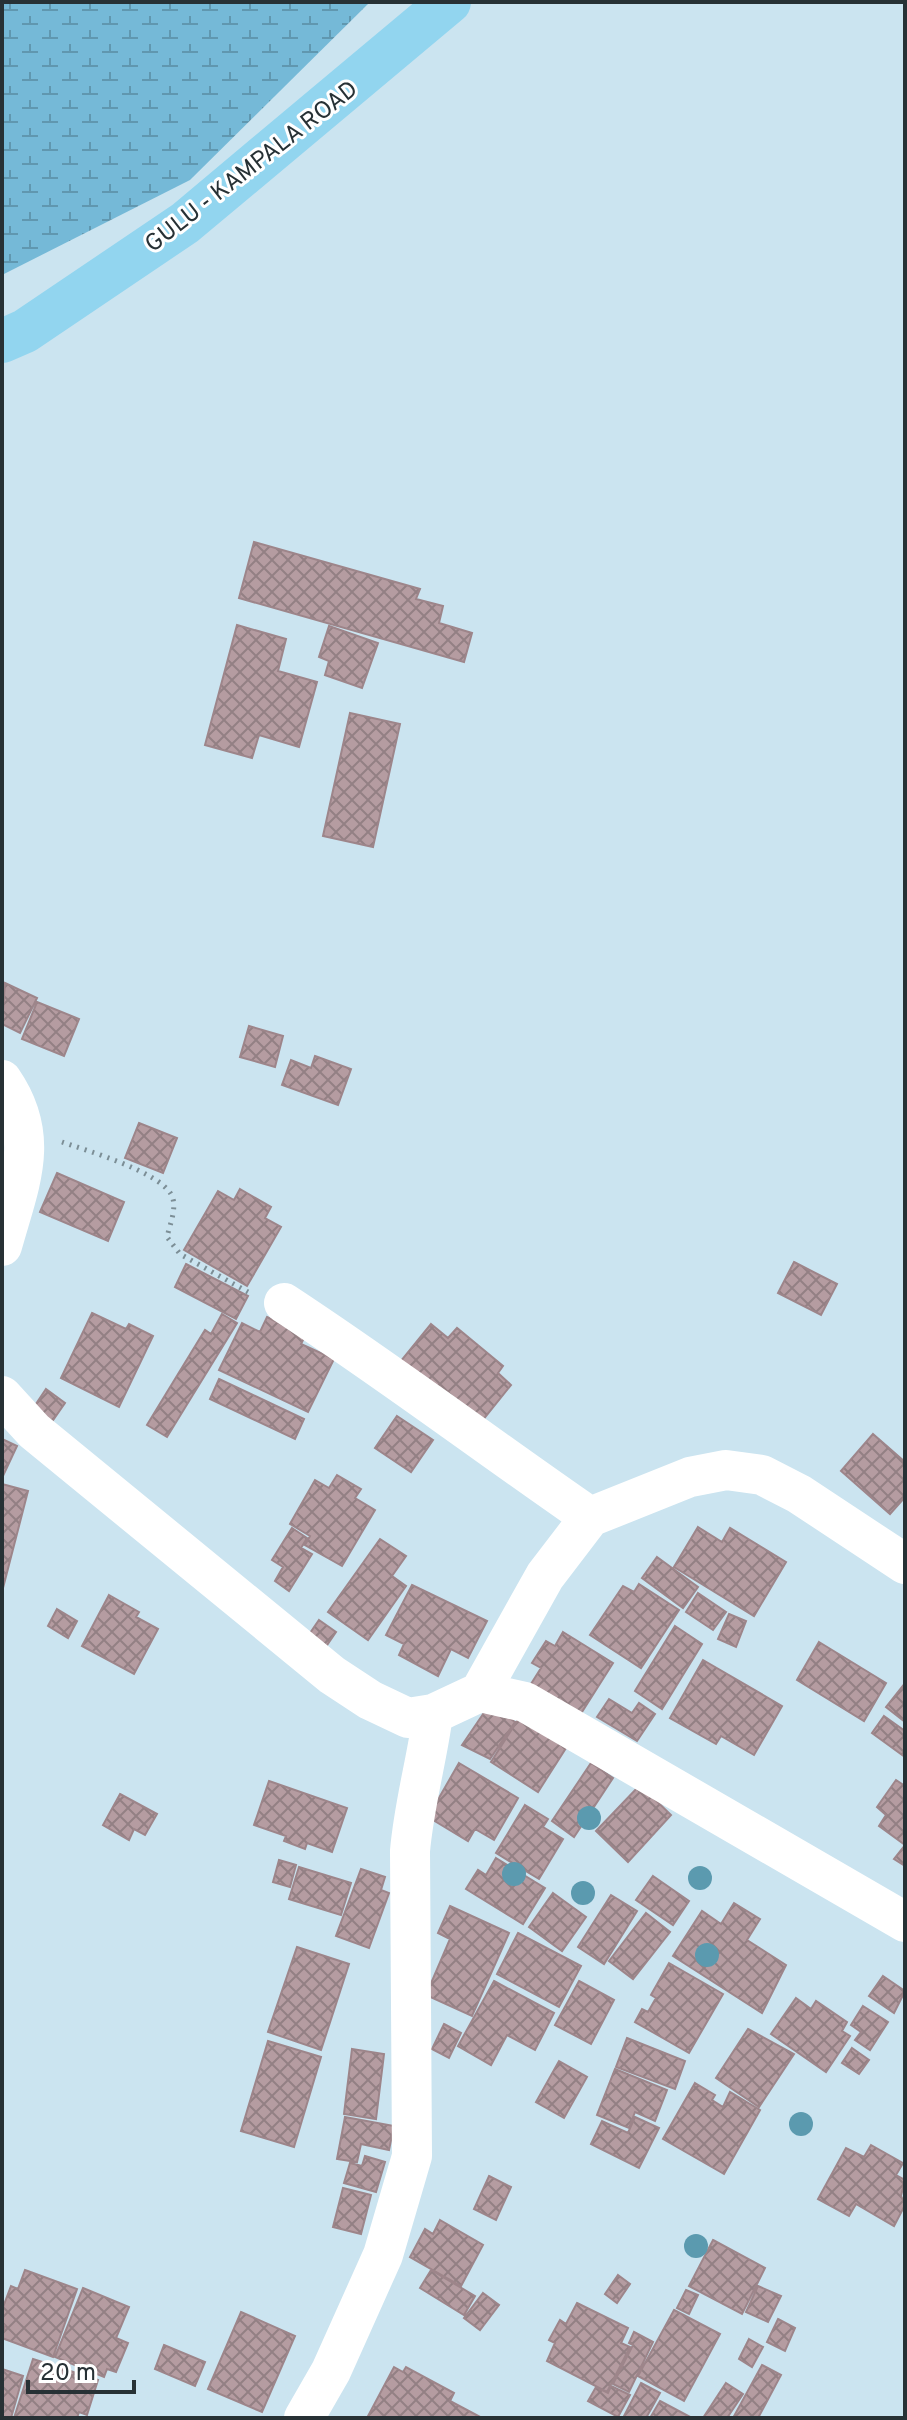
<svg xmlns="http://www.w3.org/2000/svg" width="907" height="2420" viewBox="0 0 907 2420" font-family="Overpass,sans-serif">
  <defs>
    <pattern id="wetland-marsh" width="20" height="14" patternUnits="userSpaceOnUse" patternTransform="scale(2)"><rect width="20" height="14" fill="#75b9d7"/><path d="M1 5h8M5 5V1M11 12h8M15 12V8" fill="none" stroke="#6097af"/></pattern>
    <pattern id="building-cross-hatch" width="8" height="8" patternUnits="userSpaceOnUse" patternTransform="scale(2)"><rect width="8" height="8" fill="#b59ca1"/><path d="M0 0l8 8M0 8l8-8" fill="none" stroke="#938084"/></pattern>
  </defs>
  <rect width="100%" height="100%" fill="#cbe4f0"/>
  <path fill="url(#wetland-marsh)" d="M2 2H370L190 180 2 275Z"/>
  <path fill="url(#building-cross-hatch)" stroke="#9d858a" stroke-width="2" d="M254 542 420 589 416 599 443 606 439 623 472 633 464 662 239 598Z
    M237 625 286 639 278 671 317 682 299 747 259 735 252 758 205 745Z
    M329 626 378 643 362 688 325 675 329 661 319 657Z
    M350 713 400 724 373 847 323 836Z
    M5 983 37 998 20 1033 2 1024Z
    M37 1002 79 1019 64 1056 22 1039Z
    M249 1026 283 1036 275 1067 240 1057Z
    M315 1056 351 1069 338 1105 282 1085 291 1060 311 1068Z
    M139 1123 177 1138 163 1173 125 1158Z
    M57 1173 124 1202 108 1241 40 1212Z
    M240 1189 271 1207 265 1218 281 1227 247 1286 184 1250 218 1191 234 1200Z
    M794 1262 837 1284 821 1315 778 1293Z
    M186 1264 248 1296 236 1319 175 1287Z
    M92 1313 126 1329 129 1324 153 1336 119 1407 61 1378Z
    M222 1314 237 1323 167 1437 147 1425 205 1330 211 1334Z
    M267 1317 305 1336 301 1344 334 1359 308 1412 219 1370 242 1323 260 1332Z
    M431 1324 448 1338 457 1328 503 1366 498 1373 511 1385 478 1426 400 1362Z
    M219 1379 304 1419 295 1439 210 1399Z
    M46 1389 65 1403 51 1423 32 1410Z
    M397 1416 433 1440 411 1472 375 1448Z
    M873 1434 905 1462V1497L890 1514 841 1471Z
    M2 1439 17 1446 2 1478Z
    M337 1475 361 1489 355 1498 375 1510 342 1566 305 1545 310 1536 290 1524 315 1480 329 1488Z
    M2 1484 28 1491 3 1588H2Z
    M698 1527 722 1542 730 1528 786 1562 754 1616 674 1567Z
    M292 1528 307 1538 301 1548 312 1554 289 1591 275 1581 283 1567 272 1560Z
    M380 1539 406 1556 392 1576 406 1586 368 1640 328 1612Z
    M657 1557 698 1587 683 1608 642 1578Z
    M639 1584 679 1610 641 1668 590 1635 623 1586 634 1592Z
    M412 1585 487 1621 468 1658 451 1649 438 1676 399 1655 404 1644 386 1635Z
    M698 1593 726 1612 713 1630 686 1612Z
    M109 1595 139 1612 136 1617 158 1629 134 1674 82 1646Z
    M57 1609 77 1621 68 1638 48 1626Z
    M729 1614 746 1621 736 1647 718 1639Z
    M319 1620 336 1632 325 1648 308 1636Z
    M675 1626 702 1644 662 1709 635 1691Z
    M563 1632 613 1663 580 1715 531 1684 541 1668 532 1663 546 1641 555 1646Z
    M819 1642 886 1683 864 1721 797 1680Z
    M703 1660 782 1706 754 1755 721 1736 716 1744 670 1718Z
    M905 1683V1722L886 1707Z
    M609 1699 632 1713 639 1703 655 1714 637 1741 597 1717Z
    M490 1704 515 1722 490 1759 462 1745Z
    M884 1716 905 1731V1757L872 1733Z
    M519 1718 566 1748 538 1792 491 1762Z
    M459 1763 518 1798 494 1840 475 1829 468 1841 428 1817Z
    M591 1763 613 1778 574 1837 552 1821Z
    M896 1780 905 1786V1866L894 1859 905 1845 879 1826 886 1815 877 1807Z
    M269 1781 347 1808 332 1852 307 1843 305 1849 284 1841 286 1836 254 1825Z
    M640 1785 671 1815 628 1862 596 1831Z
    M120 1794 157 1814 145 1835 134 1829 129 1840 103 1825Z
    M525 1805 548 1819 543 1827 563 1839 539 1879 496 1853Z
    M496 1858 545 1888 523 1924 466 1889 478 1870 486 1875Z
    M279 1860 296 1865 290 1887 273 1882Z
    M299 1867 351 1883 341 1915 289 1899Z
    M361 1869 385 1877 381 1890 389 1893 369 1948 336 1936Z
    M653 1876 689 1901 673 1925 636 1900Z
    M553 1893 586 1917 562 1951 529 1927Z
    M611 1895 637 1911 604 1964 578 1947Z
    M734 1903 760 1919 747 1940 786 1965 762 2013 673 1956 702 1911 721 1924Z
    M450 1906 509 1933 472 2016 426 1995 450 1939 438 1933Z
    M646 1913 670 1932 633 1979 609 1961Z
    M518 1933 581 1966 559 2007 497 1974Z
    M297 1947 349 1964 321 2050 268 2032Z
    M669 1963 723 1994 689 2053 635 2022 642 2009 648 2012 656 1998 651 1995Z
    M883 1976 905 1991 894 2013 869 1996Z
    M494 1981 554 2013 535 2050 507 2035 491 2065 458 2046Z
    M579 1981 614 2000 591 2044 555 2025Z
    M796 1998 811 2009 816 2001 847 2022 842 2031 850 2036 826 2072 771 2034Z
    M863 2006 888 2022 870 2050 855 2040 861 2032 851 2025Z
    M444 2024 461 2033 449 2058 432 2049Z
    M748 2029 794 2054 759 2107 716 2078Z
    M627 2038 685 2061 675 2089 616 2067Z
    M268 2041 321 2057 294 2147 241 2131Z
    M852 2048 869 2060 859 2074 842 2063Z
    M352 2049 384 2054 376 2119 344 2114Z
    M559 2061 587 2077 564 2118 536 2102Z
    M615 2069 667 2090 655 2121 635 2112 629 2128 597 2115Z
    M695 2083 715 2095 712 2100 723 2107 730 2092 760 2110 724 2174 663 2139Z
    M345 2117 394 2126 389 2150 361 2144 357 2162 337 2159Z
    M635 2117 659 2128 639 2168 591 2144 602 2121 628 2133Z
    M871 2145 903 2163 896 2175 905 2180 901 2196 905 2205 894 2226 856 2204 849 2216 818 2199 846 2148 864 2157Z
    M365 2156 385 2162 376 2192 344 2183 350 2163 362 2166Z
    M489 2176 511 2187 496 2220 474 2209Z
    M343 2188 371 2195 361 2234 333 2227Z
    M440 2220 483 2245 461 2286 410 2257 425 2229 433 2234Z
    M713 2240 765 2268 742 2314 689 2286Z
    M25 2270 77 2289 53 2357 2 2338 5 2325 2 2324V2310L11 2286 18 2289Z
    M431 2270 475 2296 464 2315 420 2288Z
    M618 2275 630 2284 617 2303 605 2294Z
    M758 2286 781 2296 768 2322 746 2312Z
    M83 2288 129 2307 116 2338 128 2343 116 2372 107 2369 104 2377 55 2357Z
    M686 2290 698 2295 689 2314 677 2308Z
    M483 2293 499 2305 480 2330 464 2318Z
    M577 2303 628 2328 621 2343 630 2347 607 2392 547 2361 555 2343 549 2340 560 2320 566 2324Z
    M674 2310 720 2334 684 2401 638 2376Z
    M241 2312 295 2336 262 2412 208 2389Z
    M778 2319 795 2328 785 2351 767 2342Z
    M634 2332 653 2342 629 2392 613 2384 633 2345 629 2343Z
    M749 2339 763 2347 752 2367 739 2359Z
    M164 2345 205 2362 195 2386 155 2369Z
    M33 2359 98 2380 87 2415 79 2412 77 2418H14Z
    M762 2365 781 2375 758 2418H733Z
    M394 2367 403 2372 406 2367 454 2393 450 2401 482 2418H367Z
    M2 2369 23 2376 11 2418H2Z
    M641 2383 660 2393 646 2418H623Z
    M726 2383 743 2394 727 2418H703Z
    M611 2386 630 2395 618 2417 588 2401 596 2387 608 2393Z
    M660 2401 692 2418H650Z"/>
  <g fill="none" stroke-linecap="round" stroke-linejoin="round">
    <path stroke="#7c8e96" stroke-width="5" stroke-dasharray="2 6" stroke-linecap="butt" d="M62 1142C88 1151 157 1171 171 1194 178 1206 170 1224 167 1237L180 1254 248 1292"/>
    <path stroke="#fff" stroke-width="40" d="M2 1080C42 1138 19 1184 2 1246
      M284 1303C388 1371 487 1446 590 1517
      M2 1396 34 1431 332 1675 370 1700 408 1718 433 1714
      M480 1692 545 1576 590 1517 690 1477 726 1470 762 1475 799 1494 905 1564
      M304 2418 331 2371 383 2255 412 2156 410 1851C414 1804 427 1760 433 1714L480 1692 525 1702 905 1922"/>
    <path stroke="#92d5ef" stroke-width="44" d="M2 341 25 331 185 223 449 2"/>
  </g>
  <g fill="#5b9aaf">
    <circle cx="589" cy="1818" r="12"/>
    <circle cx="514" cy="1874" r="12"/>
    <circle cx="700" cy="1878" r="12"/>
    <circle cx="583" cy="1893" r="12"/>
    <circle cx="707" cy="1955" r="12"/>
    <circle cx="801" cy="2124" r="12"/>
    <circle cx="696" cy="2246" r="12"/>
  </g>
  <g text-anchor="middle" stroke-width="6" stroke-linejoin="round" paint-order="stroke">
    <g font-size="24" fill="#273135" stroke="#fff">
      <text transform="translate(251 166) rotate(-38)" y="8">GULU - KAMPALA ROAD</text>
    </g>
  </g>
  <rect width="907" height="2420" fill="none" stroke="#273135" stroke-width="8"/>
  <path d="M28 2380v12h106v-12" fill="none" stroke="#273135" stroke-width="4"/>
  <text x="40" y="2380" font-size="24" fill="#273135" stroke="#ffffff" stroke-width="6" paint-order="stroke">20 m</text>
</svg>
